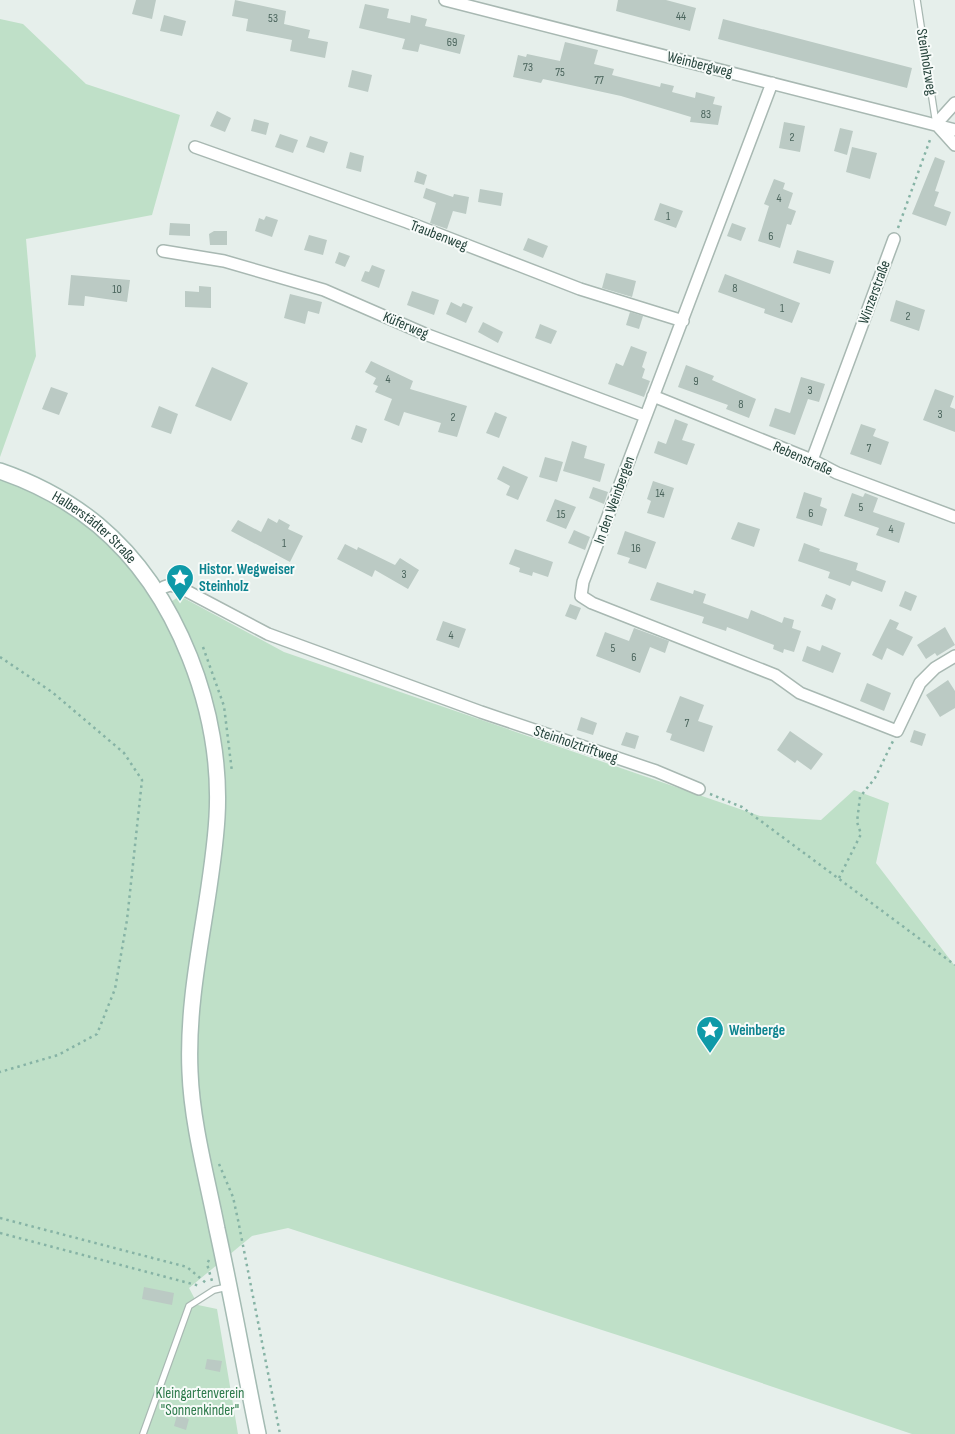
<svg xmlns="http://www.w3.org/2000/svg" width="955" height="1434" viewBox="0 0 955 1434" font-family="'Sofia Sans Condensed',sans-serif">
  <rect width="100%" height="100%" fill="#e6efeb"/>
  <path fill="#bfe0c8" d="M0 19 23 24 86 84 180 115 152 215 26 239 36 356 0 457Z
    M0 479C40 496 84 514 114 548 130 566 144 589 158 610L180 596 284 652 760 816 821 820 854 790 889 803 876 863 955 966V1434H912L679 1355 288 1228 252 1236 189 1288 198 1305 217 1309 238 1434H0Z"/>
  <path fill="#bbcac4" d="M136 0H156L152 19 132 14Z
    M235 0 286 11 284 24 310 30 308 38 328 42 325 58 290 51 292 40 246 31 248 19 232 16Z
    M618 0H666L696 8 690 31 616 11Z
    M365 4 389 9 387 18 410 23 411 15 427 19 425 26 465 35 460 54 420 44 418 52 402 49 405 39 359 28Z
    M164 15 186 21 182 36 160 31Z
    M723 19 912 68 907 88 718 39Z
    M565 42 598 50 594 64 614 69 612 75 660 87 661 83 674 86 672 92 695 98 696 92 715 97 713 104 722 106 718 125 690 122 691 117 621 96 543 79 541 83 513 77 518 55 526 57 527 54 560 61Z
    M352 70 372 75 368 92 348 87Z
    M217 111 231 118 225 132 210 126Z
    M254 119 269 123 266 135 251 131Z
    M784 122 805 126 800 152 779 148Z
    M840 128 853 131 847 155 834 151Z
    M280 134 298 140 293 153 275 147Z
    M310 136 328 142 324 153 306 147Z
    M852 147 877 153 870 179 846 172Z
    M350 152 364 156 361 172 346 168Z
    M935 157 945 161 935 191 939 192 934 206 951 212 946 226 912 214Z
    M417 171 427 175 424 185 414 182Z
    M774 179 785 183 783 189 793 193 788 208 796 211 791 225 787 224 780 248 758 241 769 206 764 204Z
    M426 188 453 197 454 194 469 197 466 214 453 211 447 229 430 223 436 203 423 198Z
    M480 189 503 193 501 206 478 202Z
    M660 203 683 211 676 228 654 220Z
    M266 216 278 220 272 237 255 231 259 218 264 220Z
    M170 223 190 224V236L169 235Z
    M732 223 746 228 741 241 727 236Z
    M214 231H227V245H210L209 234Z
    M309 235 327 240 323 255 304 250Z
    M528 238 548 246 543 258 523 250Z
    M797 250 834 261 830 274 793 263Z
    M339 252 350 256 345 267 335 263Z
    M372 265 385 270 379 288 361 281 365 271 369 272Z
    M606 273 636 281 632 297 602 288Z
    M725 274 800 303 792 323 764 313 765 309 718 292Z
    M71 275 130 280 127 302 85 296 84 306 68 305Z
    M199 286 211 287V308L185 307V291L199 292Z
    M412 291 439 300 434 315 407 305Z
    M290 294 322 302 319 314 308 311 305 324 284 318Z
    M896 300 925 310 919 331 890 321Z
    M451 302 461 307 463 303 473 307 466 323 446 314Z
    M630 312 643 316 639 329 626 325Z
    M483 322 503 332 498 343 478 332Z
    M540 324 557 331 551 344 535 338Z
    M631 346 647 352 642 367 645 369 642 378 650 381 644 397 608 384 616 363 623 366Z
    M371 361 413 381 410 389 467 406 457 437 438 432 441 423 404 412 399 426 384 420 392 399 375 392 378 386 373 384 376 378 365 372Z
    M686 365 714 376 712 380 756 399 749 418 726 409 728 405 678 387Z
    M212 367 248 383 231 421 195 406Z
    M801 377 825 384 819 402 808 399 795 435 769 426 775 408 790 413Z
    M51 387 68 393 59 415 42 409Z
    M935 389 954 396 950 407 955 409V432L923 420Z
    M159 406 178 414 171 434 151 427Z
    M495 412 507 417 499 438 486 433Z
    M675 419 688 424 682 440 695 444 687 465 654 453 658 441 666 444Z
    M861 424 876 429 873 436 889 442 881 465 850 454Z
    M356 425 367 429 362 443 351 439Z
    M572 441 587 446 584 458 605 464 600 482 563 471Z
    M545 457 563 462 557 482 539 477Z
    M503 466 528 477 518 500 506 495 510 486 497 479Z
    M653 481 674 488 664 518 647 513 651 501 647 499Z
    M593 487 608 492 604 504 589 498Z
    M804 492 822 498 820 506 827 509 822 526 796 518Z
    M852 493 863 497 865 493 878 498 873 512 905 523 899 543 876 535 879 528 844 516Z
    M555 499 576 507 566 529 546 521Z
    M268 518 277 523 279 519 290 525 288 529 303 536 290 562 231 531 238 520 261 532Z
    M738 522 760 529 754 547 731 539Z
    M574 530 590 537 585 550 568 543Z
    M625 531 656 542 646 569 628 563 630 558 617 554Z
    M804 543 820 549 819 551 858 563 856 570 886 581 882 592 852 581 850 586 845 584 828 578 830 572 798 561Z
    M345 544 357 550 358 547 395 565 400 558 419 570 408 589 375 570 372 577 337 559Z
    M515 549 553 562 548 577 533 572 532 576 519 572 520 568 509 564Z
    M657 582 693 594 694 590 706 594 703 603 748 619 751 610 782 623 784 617 794 620 792 628 801 631 794 652 784 649 783 653 773 649 774 645 727 627 726 631 702 623 704 617 650 600Z
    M905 591 917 596 911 611 899 606Z
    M826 594 836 599 832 610 821 606Z
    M570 604 581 608 576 620 565 616Z
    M890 619 899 623 896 629 913 637 903 656 887 648 882 660 872 655Z
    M443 621 466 629 459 648 436 640Z
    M945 627 955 645 937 656 935 653 926 659 917 645Z
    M634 628 669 641 665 653 650 647 640 673 596 656 605 632 629 641Z
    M822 645 841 653 833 673 802 661 807 646 820 651Z
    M948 680 955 691V708L940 717 926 695Z
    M867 683 891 693 884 711 860 701Z
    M680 696 704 705 698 721 713 726 704 752 670 740 672 734 666 732Z
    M581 717 597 723 593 735 577 730Z
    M914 730 926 734 922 746 910 742Z
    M790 731 823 754 811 770 797 760 795 763 777 750Z
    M626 732 639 736 635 749 621 745Z
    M144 1287 174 1293 172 1305 142 1299Z
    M207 1359 222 1361 220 1372 205 1369Z
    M177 1415 189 1419 186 1430 174 1426Z"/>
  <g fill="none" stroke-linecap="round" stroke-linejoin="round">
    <defs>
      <path id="service" d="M917 0 936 124
        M143 1434 189 1306 214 1290 227 1287"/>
      <path id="minor" d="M445 0 955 130
        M772 83 583 582 581 596 592 603 775 675 800 693 897 731 920 683 935 668 955 656
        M936 124 955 103
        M937 125 955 145
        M195 147 407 222 580 289 683 321
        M163 251 224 261 324 290 425 334 645 416
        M653 396 812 460 837 473 955 517
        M812 460 894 239
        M164 587 170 585 181 588 268 634 481 712 656 771 699 789"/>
      <g id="secondary">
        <path id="s1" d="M0 471C35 483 69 501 98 525 178 592 223 713 217 817 212 902 186 985 190 1072 192 1124 207 1178 217 1229 232 1297 244 1366 258 1434"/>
      </g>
    </defs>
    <use href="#service" stroke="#a8b8b2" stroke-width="8"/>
    <use href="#minor" stroke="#a8b8b2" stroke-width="14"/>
    <use href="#secondary" stroke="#a4bbb3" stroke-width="18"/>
    <path stroke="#86b3a5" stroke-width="2.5" stroke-dasharray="2.5 4" stroke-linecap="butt" d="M898 228 931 137
      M203 647 224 706 232 772
      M0 657 52 692 124 753 142 780 127 920 115 989 97 1034 58 1055 0 1072
      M710 794 742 807 955 965
      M839 878 861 834 857 822 860 797 875 778 893 741
      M219 1164 233 1197 238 1220 280 1434
      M0 1218 187 1267 206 1283
      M0 1233 200 1286
      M209 1260 207 1264 212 1281"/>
    <use href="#service" stroke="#fff" stroke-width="5.5"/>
    <use href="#minor" stroke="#fff" stroke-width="11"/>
    <use href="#secondary" stroke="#fff" stroke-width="15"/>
  </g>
  <defs>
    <symbol id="sight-pin" viewBox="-11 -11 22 30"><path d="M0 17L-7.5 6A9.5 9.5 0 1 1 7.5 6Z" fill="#0f9aa8" stroke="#f7fbf9"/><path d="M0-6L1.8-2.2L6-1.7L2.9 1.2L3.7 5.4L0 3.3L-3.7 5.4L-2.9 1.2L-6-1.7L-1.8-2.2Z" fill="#fff"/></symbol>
  </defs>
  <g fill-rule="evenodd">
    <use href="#sight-pin" x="164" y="562" width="32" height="43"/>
    <use href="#sight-pin" x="694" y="1014" width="32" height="43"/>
  </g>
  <g text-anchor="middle" stroke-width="4" stroke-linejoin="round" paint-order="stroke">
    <g font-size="12" fill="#4a645c">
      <text x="681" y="20">44</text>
      <text x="273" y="22">53</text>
      <text x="452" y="46">69</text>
      <text x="528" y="71">73</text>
      <text x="560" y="76">75</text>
      <text x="599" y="84">77</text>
      <text x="706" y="118">83</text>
      <text x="792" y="141">2</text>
      <text x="779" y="202">4</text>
      <text x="668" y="220">1</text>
      <text x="771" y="240">6</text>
      <text x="735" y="292">8</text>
      <text x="117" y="293">10</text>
      <text x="782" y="312">1</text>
      <text x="908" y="320">2</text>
      <text x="388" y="383">4</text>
      <text x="696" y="385">9</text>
      <text x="810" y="394">3</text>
      <text x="741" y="408">8</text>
      <text x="940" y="418">3</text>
      <text x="453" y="421">2</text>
      <text x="869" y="452">7</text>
      <text x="660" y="497">14</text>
      <text x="861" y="511">5</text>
      <text x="811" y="517">6</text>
      <text x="561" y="518">15</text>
      <text x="891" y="533">4</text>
      <text x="284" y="547">1</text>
      <text x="636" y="552">16</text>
      <text x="404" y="578">3</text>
      <text x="451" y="639">4</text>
      <text x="613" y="652">5</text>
      <text x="634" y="661">6</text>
      <text x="687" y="727">7</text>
    </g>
    <g font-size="15" fill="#24423a" stroke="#f7fbf9">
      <text transform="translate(927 62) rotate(81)" y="5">Steinholzweg</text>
      <text transform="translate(700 64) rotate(14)" y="5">Weinbergweg</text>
      <text transform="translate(439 235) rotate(21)" y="5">Traubenweg</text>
      <text transform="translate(874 292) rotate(-70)" y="5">Winzerstraße</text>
      <text transform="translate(406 325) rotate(23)" y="5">Küferweg</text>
      <text transform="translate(803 458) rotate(24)" y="5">Rebenstraße</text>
      <text transform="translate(614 500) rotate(-70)" y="5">In den Weinbergen</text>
      <text dy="5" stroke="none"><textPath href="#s1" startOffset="111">Halberstädter Straße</textPath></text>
      <text transform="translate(576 744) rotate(19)" y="5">Steinholztriftweg</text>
    </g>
    <g font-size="15" font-weight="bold" fill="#0d838f" stroke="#f7fbf9" text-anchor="start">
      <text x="199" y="574">Histor. Wegweiser<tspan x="199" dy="17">Steinholz</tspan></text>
      <text x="729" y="1035">Weinberge</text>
    </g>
    <g font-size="15" fill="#2d7a4b" stroke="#f7fbf9">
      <text x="200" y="1398">Kleingartenverein<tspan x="200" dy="17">"Sonnenkinder"</tspan></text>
    </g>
  </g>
</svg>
